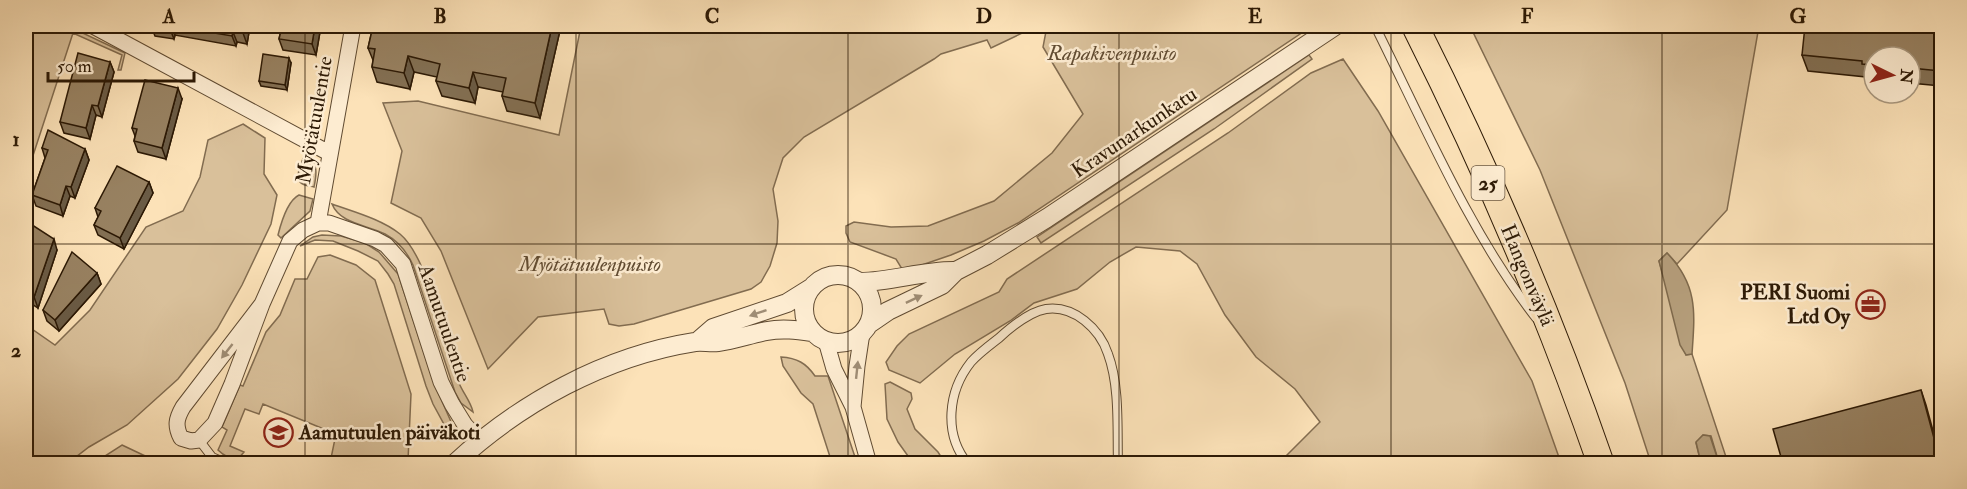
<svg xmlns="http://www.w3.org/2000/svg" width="1967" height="489" viewBox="0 0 1967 489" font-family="'IM FELL Double Pica',serif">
  <rect width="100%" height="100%" fill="#fce2b8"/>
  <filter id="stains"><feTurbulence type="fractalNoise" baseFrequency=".00333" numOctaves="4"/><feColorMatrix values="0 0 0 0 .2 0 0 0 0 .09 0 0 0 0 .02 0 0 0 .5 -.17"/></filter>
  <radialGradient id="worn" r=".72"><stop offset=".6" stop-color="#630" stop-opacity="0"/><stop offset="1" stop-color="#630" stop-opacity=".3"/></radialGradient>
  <path fill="#d9c09a" stroke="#826c50" stroke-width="1.5" d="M26 26H58L63 28 68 26 125 53 121 70H118L122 55 73 33 26 177Z
    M581 26H1037L991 48 987 40 941 54 934 59 804 137 783 158 773 189 778 221 777 243 770 266 761 282 751 289 634 324 619 326 609 324 604 309 538 317 488 369 441 251 421 218 391 203 402 151 383 103 418 101 559 135Z
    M1047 26H1312L1018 223 984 241 951 255 913 268 902 269 896 259 850 242 846 233V226L854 222 891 227 928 226 994 201 1052 153 1083 114 1043 47Z
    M1470 26H1759L1727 210 1677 264 1667 253 1659 261 1686 355 1692 354 1728 463H1719L1711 436 1703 435 1696 443 1701 463H1651L1625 383 1540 170Z
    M1309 55 1312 59 1214 129 1041 243 1037 237Z
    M1343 59 1378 111 1532 381 1561 463H1279L1320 422 1295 389 1256 357 1225 315 1197 264 1180 251 1136 247 1110 262 1077 289 1034 303 1010 321 955 354 920 383 889 370 886 362 897 346 909 334 999 292 1007 279 1228 133 1311 73Z
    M243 124 265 138 264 174 277 195 271 224 242 285 217 329 178 379 127 425 89 447 68 463H26V325L55 345 90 310 146 227 183 211 200 177 208 140Z
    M306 153C318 163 317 173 314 187 310 186 303 186 300 182 295 175 302 160 306 153Z
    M299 195 313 199 310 211 281 238 278 235C281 223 287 201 299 195Z
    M332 204C354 212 381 219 400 234 429 258 445 345 459 383 463 393 471 402 473 412L461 403 455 392 413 265C407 252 398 241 385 234 368 225 340 224 332 204Z
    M322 235 341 236 365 243 379 252 398 274 434 383 452 424 445 426 433 404 426 386 394 284 388 274 378 261 358 251 333 241 315 240 300 246 313 237Z
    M330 255 356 265 375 280 411 394 408 460 404 463H330L336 434 263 404 259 414 245 409 230 446 244 452 238 459C231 459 223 455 218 450L227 430 222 427 240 385 243 386 266 332 280 315 295 279H307L318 257Z
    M781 357C797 358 806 363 815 376H828L857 463H832L813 404 801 393 783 366Z
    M890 382 911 393 912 399 907 409 915 429 938 452 945 463H913L898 442 887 419 885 384Z
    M122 445 160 463H94Z"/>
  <path fill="#b59e7b" stroke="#7e694c" stroke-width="1.5" d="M1667 253C1698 285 1695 312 1692 354L1686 355 1680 345 1659 261Z
    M1703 435 1710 436 1719 463H1701L1696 442Z"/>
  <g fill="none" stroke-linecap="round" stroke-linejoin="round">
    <defs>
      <path id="service" d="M1375 26C1423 122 1470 233 1536 318
        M199 440 212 457 228 464
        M968 464C943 434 948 391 971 362 979 353 990 345 999 338 1011 327 1029 312 1046 309 1074 305 1100 329 1108 354 1120 386 1117 430 1118 464"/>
      <path id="minor" d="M93 26 329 153
        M318 223 353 26
        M262 304 183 407C176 419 175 426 181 438L191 441 199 440 215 423 232 384 262 304 290 241 303 230 318 223H329L375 239 386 245 403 264 441 382 452 404 465 425 480 441
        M826 341 834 369 853 407 869 464
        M853 407 857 366 862 333"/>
      <path id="tertiary" d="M804 309a34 34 0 1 1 68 0a34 34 0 1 1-68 0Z
        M860 282C892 282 924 270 956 271
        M869 324 888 311 942 285 956 271 987 255 1047 218 1335 26
        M698 341 713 328 787 303 811 288
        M454 464C520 403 605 356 695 342 703 341 710 343 718 342 734 340 751 334 767 331 782 328 797 330 812 332"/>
      <path id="trunk" d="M1415 26C1486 167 1549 314 1601 464"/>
    </defs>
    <use href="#service" stroke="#604b32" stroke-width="10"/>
    <use href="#minor" stroke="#604b32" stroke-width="17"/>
    <use href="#tertiary" stroke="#604b32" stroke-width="20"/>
    <use href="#trunk" stroke="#2c1905" stroke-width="28"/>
    <use href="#service" stroke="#fdecd1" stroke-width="8"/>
    <use href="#minor" stroke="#fdecd1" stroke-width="15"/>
    <use href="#tertiary" stroke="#fdecd1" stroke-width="18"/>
    <use href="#trunk" stroke="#fce2b8" stroke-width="26"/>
  </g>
  <path fill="#837054" stroke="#2c1905" stroke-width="1.5" d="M151 26H250L247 44 237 42 236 46 175 35 174 39 155 36Z
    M282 26H321L316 55 283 50 279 39Z
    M373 26H561L540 118 507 111 502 96 503 92 478 87 475 103 442 96 436 81 437 77 414 72 410 89 377 82 372 67 373 60 368 48Z
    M1941 26V86L1910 83V57H1874V80L1867 79 1866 77 1808 71 1802 55Z
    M110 62 114 72 102 117 96 115 90 139 64 133 60 122Z
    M291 63 287 90 261 86 259 81Z
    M182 99 166 159 138 152 134 141 135 136 132 128Z
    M42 148 85 149 89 160 75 198 70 196 63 216 36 206 32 195 45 158Z
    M149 182 153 193 124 249 98 235 94 225 98 217 95 208Z
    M26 221 57 250 38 308 26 300Z
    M97 273 101 284 59 331 47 321 43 310Z"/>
  <path fill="#6a5b45" stroke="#2c1905" stroke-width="1.5" d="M171 26 175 35 174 39 170 29Z
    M245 26H250L247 44 243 33Z
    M315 26H321L316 55 312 44Z
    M552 26H561L540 118 535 103Z
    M233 32 237 42 236 46 232 36Z
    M408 56 414 72 410 89 404 73Z
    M289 58 291 63 287 90 285 85Z
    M110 62 114 72 102 117 98 106Z
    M473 72 478 87 475 103 469 88Z
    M178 88 182 99 166 159 162 148Z
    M92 105 96 115 90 139 86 128Z
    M85 149 89 160 75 198 71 187Z
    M149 182 153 193 124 249 120 238Z
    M66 186 70 196 63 216 60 205Z
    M54 239 57 250 38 308 34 297Z
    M97 273 101 284 59 331 55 320Z
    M1921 390 1926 405 1941 460V464Z"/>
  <path fill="#988262" stroke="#2c1905" stroke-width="1.5" d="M151 26H171L170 29Z
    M172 26H245L243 33 233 32 232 36Z
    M282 26H315L312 44 279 39Z
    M373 26H552L535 103 502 96 506 78 473 72 469 88 436 81 440 64 408 56 404 73 372 67 375 49 368 48Z
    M1805 26H1941V71L1910 68V57H1874V65L1862 64V61L1802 55Z
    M78 53 110 62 98 106 92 105 86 128 60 122Z
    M263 54 289 58 285 85 259 81Z
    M145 80 178 88 162 148 134 141 137 129 132 128Z
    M48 130 85 149 71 187 66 186 60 205 32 195 48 150 42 148Z
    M117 166 149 182 120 238 94 225 101 211 95 208Z
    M26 221 54 239 34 297 26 292Z
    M72 252 97 273 55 320 43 310Z
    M1921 390 1941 464H1783L1773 429Z"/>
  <defs><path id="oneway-solid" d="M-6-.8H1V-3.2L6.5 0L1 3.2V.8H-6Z" transform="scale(1.5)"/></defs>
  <g fill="#9f8d75">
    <use href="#oneway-solid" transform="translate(914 299) rotate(-25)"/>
    <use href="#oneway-solid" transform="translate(758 313) rotate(161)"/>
    <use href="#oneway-solid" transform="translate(227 351) rotate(128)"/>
    <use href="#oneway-solid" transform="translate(857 370) rotate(-84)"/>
  </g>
  <path fill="none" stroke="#2c1905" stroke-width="1.5" stroke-opacity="0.55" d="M305 26V464M576 26V464M848 26V464M1119 26V464M1391 26V464M1662 26V464M26 244H1942"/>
  <defs>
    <symbol id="office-ring" viewBox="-11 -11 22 22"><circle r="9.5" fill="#fdecd1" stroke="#8f2418" stroke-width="1.5"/><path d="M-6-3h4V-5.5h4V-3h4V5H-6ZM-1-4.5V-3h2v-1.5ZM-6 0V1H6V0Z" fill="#8f2418"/></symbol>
    <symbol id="school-ring" viewBox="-11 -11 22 22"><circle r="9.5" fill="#fdecd1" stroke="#8f2418" stroke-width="1.5"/><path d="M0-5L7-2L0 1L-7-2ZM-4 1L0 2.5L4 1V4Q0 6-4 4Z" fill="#8f2418"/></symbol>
  </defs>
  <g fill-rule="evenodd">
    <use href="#office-ring" x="1854" y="288" width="33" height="33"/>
    <use href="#school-ring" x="262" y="416" width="33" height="33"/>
  </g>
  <g text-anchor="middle" stroke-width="5" stroke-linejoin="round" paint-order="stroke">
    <rect fill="#fdecd1" stroke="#6b5842" stroke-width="1.5" x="1471.5" y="166" width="33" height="34" rx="4.5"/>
    <g font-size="20" font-weight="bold" fill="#2c1905">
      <text x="1488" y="190">25</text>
    </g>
    <g font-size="21" font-style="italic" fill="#604b32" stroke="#fdecd1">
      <text x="1112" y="60">Rapakivenpuisto</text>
      <text x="590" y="271">Myötätuulenpuisto</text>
    </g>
    <g font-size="21" fill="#2c1905" stroke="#fdecd1">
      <text transform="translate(314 120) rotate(-80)" y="7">Myötätuulentie</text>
      <text transform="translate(1134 132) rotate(-34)" y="7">Kravunarkunkatu</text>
      <text transform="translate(1528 275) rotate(67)" y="7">Hangonväylä</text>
      <text transform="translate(445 323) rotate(71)" y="7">Aamutuulentie</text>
    </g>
    <g font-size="21" font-weight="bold" fill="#2c1905" stroke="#fdecd1" text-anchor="end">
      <text x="1850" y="299">PERI Suomi<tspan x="1850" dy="24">Ltd Oy</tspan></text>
      <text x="299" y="439" text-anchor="start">Aamutuulen päiväkoti</text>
    </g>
  </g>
  <rect width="1967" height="489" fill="none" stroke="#fce2b8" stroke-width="66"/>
  <g transform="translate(1892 75) rotate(95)"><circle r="28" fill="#fdecd1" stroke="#a9987f" stroke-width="1.5"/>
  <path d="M0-4.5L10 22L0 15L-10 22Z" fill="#8f2418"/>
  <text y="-9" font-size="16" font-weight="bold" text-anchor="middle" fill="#2c1905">N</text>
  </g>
  <path d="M48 72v9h146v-9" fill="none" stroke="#2c1905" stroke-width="3"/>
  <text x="57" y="72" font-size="18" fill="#2c1905" stroke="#fdecd1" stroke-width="4.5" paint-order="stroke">50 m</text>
  <rect x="33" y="33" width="1901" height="423" fill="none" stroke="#2c1905" stroke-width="2"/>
  <g font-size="20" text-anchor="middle" font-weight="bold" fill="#2c1905">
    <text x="169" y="23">A</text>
    <text x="440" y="23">B</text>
    <text x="712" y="23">C</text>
    <text x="984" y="23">D</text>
    <text x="1255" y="23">E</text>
    <text x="1527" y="23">F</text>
    <text x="1798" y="23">G</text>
    <text x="16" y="146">1</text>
    <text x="16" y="357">2</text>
  </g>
  <rect width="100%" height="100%" filter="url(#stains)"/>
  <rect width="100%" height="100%" fill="url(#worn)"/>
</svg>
